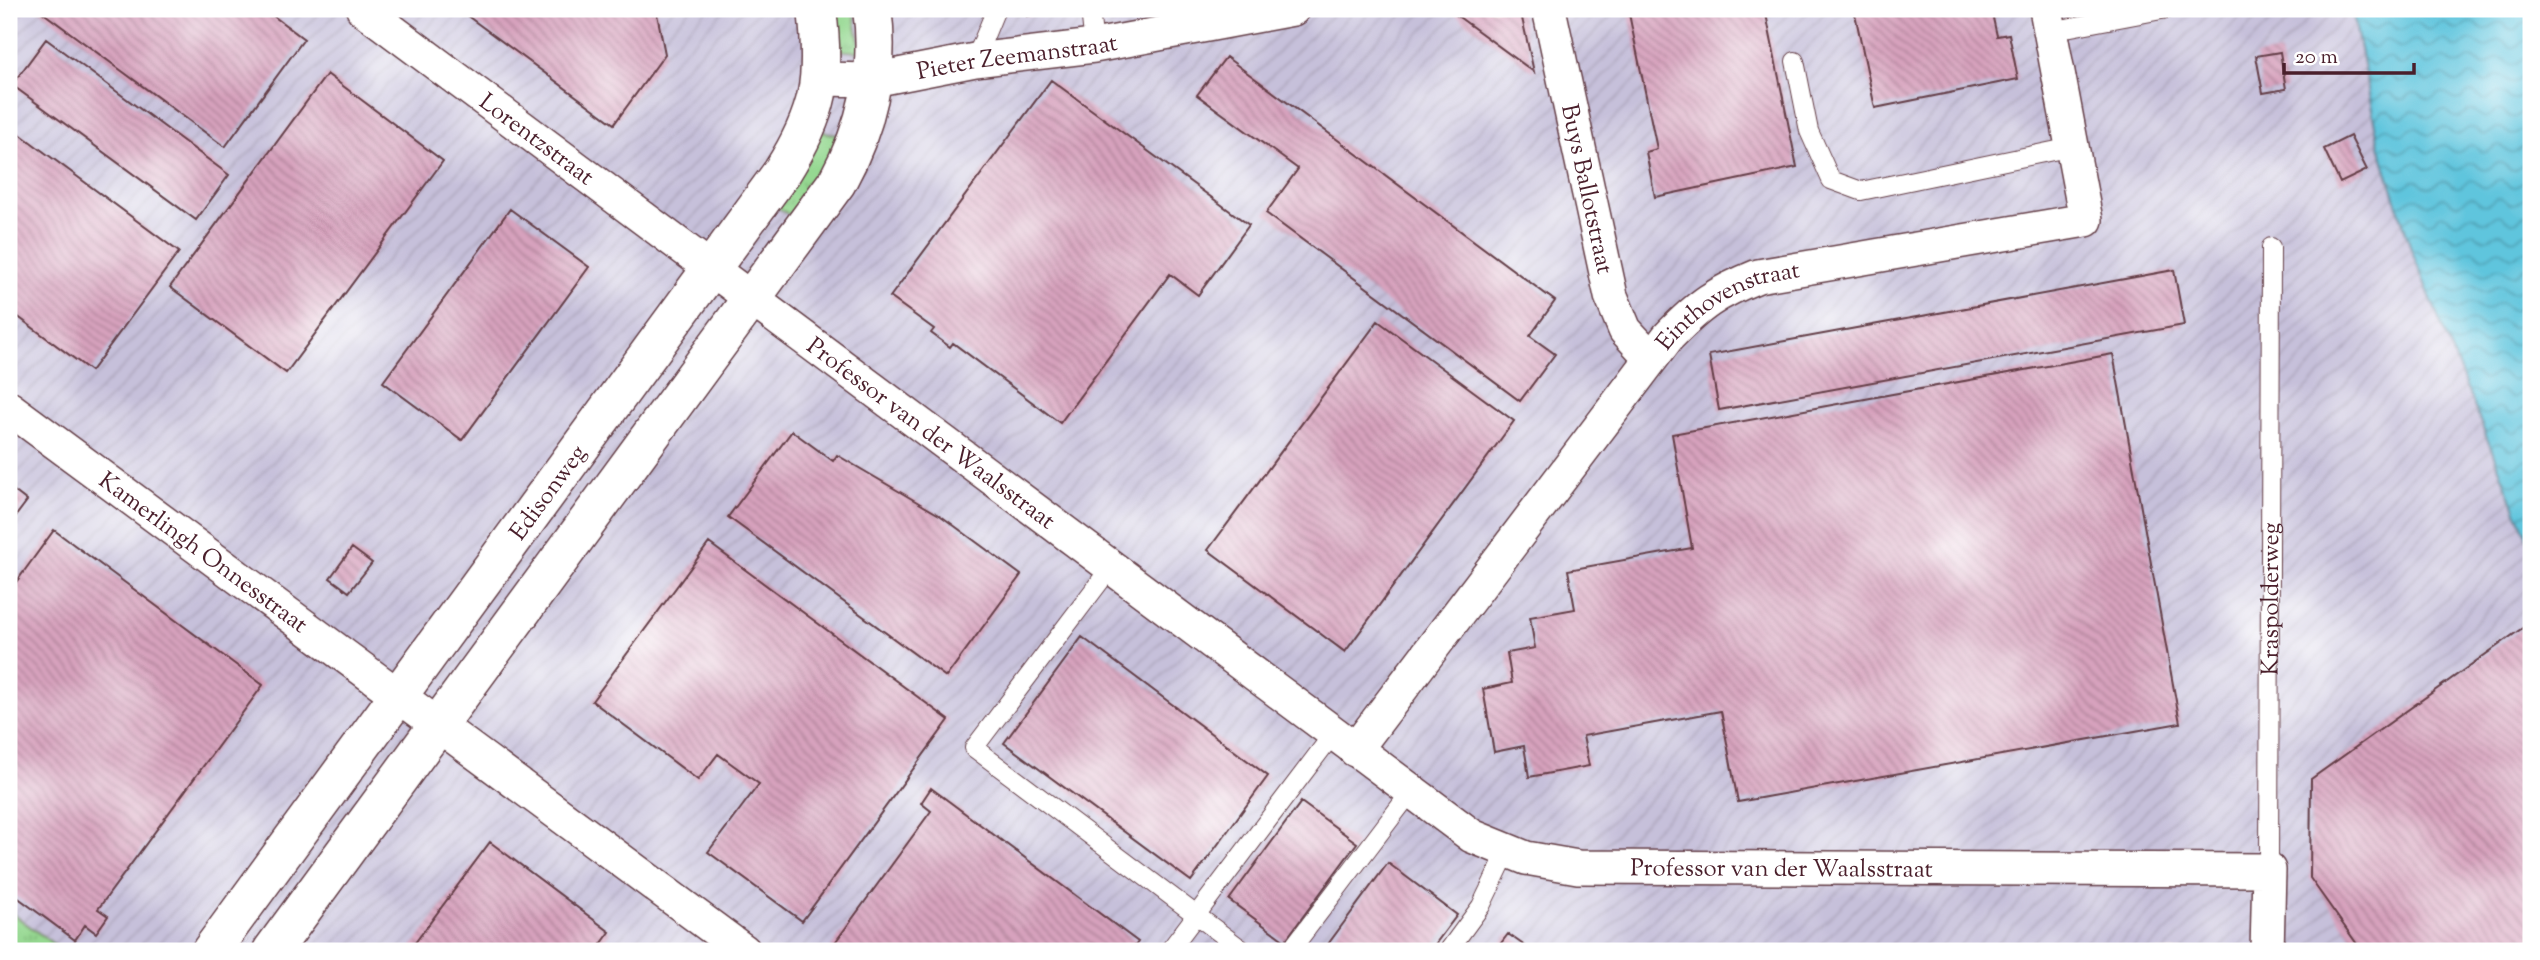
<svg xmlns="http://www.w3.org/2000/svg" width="2540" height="960" viewBox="0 0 2540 960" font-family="'Sorts Mill Goudy',serif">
  <defs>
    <pattern id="industrial-furrows" width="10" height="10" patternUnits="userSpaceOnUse" patternTransform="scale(1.75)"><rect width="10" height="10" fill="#c6c0da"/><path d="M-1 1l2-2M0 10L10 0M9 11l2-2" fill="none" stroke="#aca5bb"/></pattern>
    <pattern id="grass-tufts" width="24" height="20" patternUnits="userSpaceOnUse" patternTransform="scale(1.75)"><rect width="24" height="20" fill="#95d891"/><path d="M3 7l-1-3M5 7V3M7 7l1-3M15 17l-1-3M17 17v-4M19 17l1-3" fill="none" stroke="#82b97d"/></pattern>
    <pattern id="water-waves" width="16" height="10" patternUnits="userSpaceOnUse" patternTransform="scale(1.75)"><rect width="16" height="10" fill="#5fc5dd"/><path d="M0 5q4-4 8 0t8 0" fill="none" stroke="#509fb3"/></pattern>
    <pattern id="building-back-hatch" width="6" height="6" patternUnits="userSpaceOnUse" patternTransform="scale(1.75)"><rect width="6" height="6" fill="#d7a2bd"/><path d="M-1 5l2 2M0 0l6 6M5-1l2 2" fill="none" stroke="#b0839a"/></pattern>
  </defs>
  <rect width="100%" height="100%" fill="#fff"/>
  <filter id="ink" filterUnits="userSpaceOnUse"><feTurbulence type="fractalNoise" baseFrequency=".0143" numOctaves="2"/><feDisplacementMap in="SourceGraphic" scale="14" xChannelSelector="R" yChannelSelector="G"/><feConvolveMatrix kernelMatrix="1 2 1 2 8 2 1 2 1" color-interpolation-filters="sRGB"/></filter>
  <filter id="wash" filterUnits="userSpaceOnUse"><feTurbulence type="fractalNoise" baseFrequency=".00686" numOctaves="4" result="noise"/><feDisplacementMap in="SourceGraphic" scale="28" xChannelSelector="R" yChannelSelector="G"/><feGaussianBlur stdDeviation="1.57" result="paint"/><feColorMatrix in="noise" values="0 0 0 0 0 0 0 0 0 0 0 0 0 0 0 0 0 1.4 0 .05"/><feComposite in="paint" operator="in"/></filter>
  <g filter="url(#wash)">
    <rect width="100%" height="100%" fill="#f8ecdc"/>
    <path fill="url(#industrial-furrows)" d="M9 9H2352L2379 145 2411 249 2531 548V951H9Z"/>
    <path fill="url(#grass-tufts)" stroke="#707c5e" stroke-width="2" d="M828 9H853L861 52 834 50Z
      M818 130 845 137 796 219 775 206Z
      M9 911 63 951H9Z"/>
    <path fill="url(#water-waves)" stroke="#547284" stroke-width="2" d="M2352 9H2531V548L2411 249 2379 145Z"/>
    <g id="blocks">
      <path fill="url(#building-back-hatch)" d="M38 9H264L304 39 225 147Z
        M458 9H656L665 54 614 124Z
        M1026 9H1056V10L1027 16Z
        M1448 9H1520L1534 72Z
        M1628 9H1765L1797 167 1655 197 1646 152 1657 149Z
        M1854 9H1991L1997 36 2009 34 2018 79 1875 108Z
        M46 39 229 175 196 220 12 85Z
        M2280 52 2286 89 2263 93 2256 56Z
        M1226 57 1555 301 1530 336 1555 354 1520 401 1266 213 1298 169 1197 95Z
        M327 74 443 161 286 373 170 287Z
        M1051 80 1249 225 1198 295 1170 274 1060 423 953 343 950 347 931 333 934 329 890 297Z
        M9 126 179 252 91 371 9 310Z
        M2350 136 2367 170 2340 183 2324 149Z
        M510 209 589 267 462 440 383 382Z
        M2174 270 2184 325 1719 410 1709 355Z
        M1378 321 1514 421 1345 652 1208 550Z
        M2113 354 2180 723 1738 802 1721 711 1583 736 1589 766 1529 777 1524 746 1494 752 1483 689 1512 683 1507 653 1535 648 1530 617 1575 609 1568 570 1692 548 1672 434Z
        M792 431 833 461 837 455 941 516 1021 575 946 677 728 517Z
        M9 487 27 501 9 525Z
        M54 530 263 685 98 909 108 916 96 933 85 925 75 940 9 891V592Z
        M709 543 949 720 802 921 708 852 759 784 718 754 698 780 592 701Z
        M352 548 372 563 349 592 330 578Z
        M2531 622V951H2362L2310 878 2311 779Z
        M1082 637 1268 776 1191 881 1004 743Z
        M931 788 1138 942 1131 951H835L831 948 931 811 921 803Z
        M1301 802 1357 843 1285 941 1229 900Z
        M490 842 610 932 596 951H409Z
        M1388 863 1457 915 1430 951H1323Z
        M1508 934 1532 951H1495Z"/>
    </g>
  </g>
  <g filter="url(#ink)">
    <use href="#blocks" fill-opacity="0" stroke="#643e46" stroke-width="2"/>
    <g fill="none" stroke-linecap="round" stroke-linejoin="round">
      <defs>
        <g id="service">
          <path d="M1090 9 1094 46"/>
          <path d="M2050 31 2167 9"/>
          <path d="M975 60 996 9"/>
          <path d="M1795 61 1809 131 1831 180 1861 191 2072 147"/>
          <path d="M1111 567 974 748 1244 951"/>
          <path id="s1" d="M2269 870 2271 247"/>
          <path d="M1169 951 1333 734"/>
          <path d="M1290 951 1410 793"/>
          <path d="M1448 951 1481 906 1507 852"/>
        </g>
        <g id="minor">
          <path id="s2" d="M363 9 1472 836 1526 858 1578 867 2269 870 2267 951"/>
          <path id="s3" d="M1549 9 1611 296 1625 330 1651 358"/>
          <path id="s4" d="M821 79 873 80 975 60 1094 46 1293 9"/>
          <path id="s5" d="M9 408 744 951"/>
          <path id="s6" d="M1355 750 1668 337C1700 304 1716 293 1758 276L2086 220 2046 9"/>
        </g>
        <g id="tertiary">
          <path id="s7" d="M211 951 782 172C820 112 825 79 817 9"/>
          <path d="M272 951 837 182C866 129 881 69 872 9"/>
        </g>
      </defs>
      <use href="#service" stroke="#643e46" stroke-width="20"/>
      <use href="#minor" stroke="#643e46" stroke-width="36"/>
      <use href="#tertiary" stroke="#643e46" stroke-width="41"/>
      <use href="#service" stroke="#fff" stroke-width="18"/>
      <use href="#minor" stroke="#fff" stroke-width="33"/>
      <use href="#tertiary" stroke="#fff" stroke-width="38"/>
    </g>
  </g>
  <g text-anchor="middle" stroke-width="5" stroke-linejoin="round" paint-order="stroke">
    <g font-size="24" fill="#4a1f2b" stroke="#fff">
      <text dy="8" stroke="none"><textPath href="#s4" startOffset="198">Pieter Zeemanstraat</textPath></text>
      <text dy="8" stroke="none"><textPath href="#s2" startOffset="217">Lorentzstraat</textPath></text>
      <text dy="8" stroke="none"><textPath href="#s3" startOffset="184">Buys Ballotstraat</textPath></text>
      <text dy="8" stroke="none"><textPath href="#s6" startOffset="588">Einthovenstraat</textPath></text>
      <text dy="8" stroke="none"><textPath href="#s2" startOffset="709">Professor van der Waalsstraat</textPath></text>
      <text dy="8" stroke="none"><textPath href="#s7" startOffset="569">Edisonweg</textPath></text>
      <text dy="8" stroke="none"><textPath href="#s5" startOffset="242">Kamerlingh Onnesstraat</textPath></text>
      <text dy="8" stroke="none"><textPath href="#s1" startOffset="271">Kraspolderweg</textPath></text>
      <text dy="8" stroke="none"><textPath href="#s2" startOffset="1698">Professor van der Waalsstraat</textPath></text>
    </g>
  </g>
  <rect width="2540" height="960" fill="none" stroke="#fff" stroke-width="35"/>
  <path d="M2284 63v10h130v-10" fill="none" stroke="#4a1f2b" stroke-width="3.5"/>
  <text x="2295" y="63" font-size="21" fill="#4a1f2b" stroke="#ffffff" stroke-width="5" paint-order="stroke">20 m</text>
</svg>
